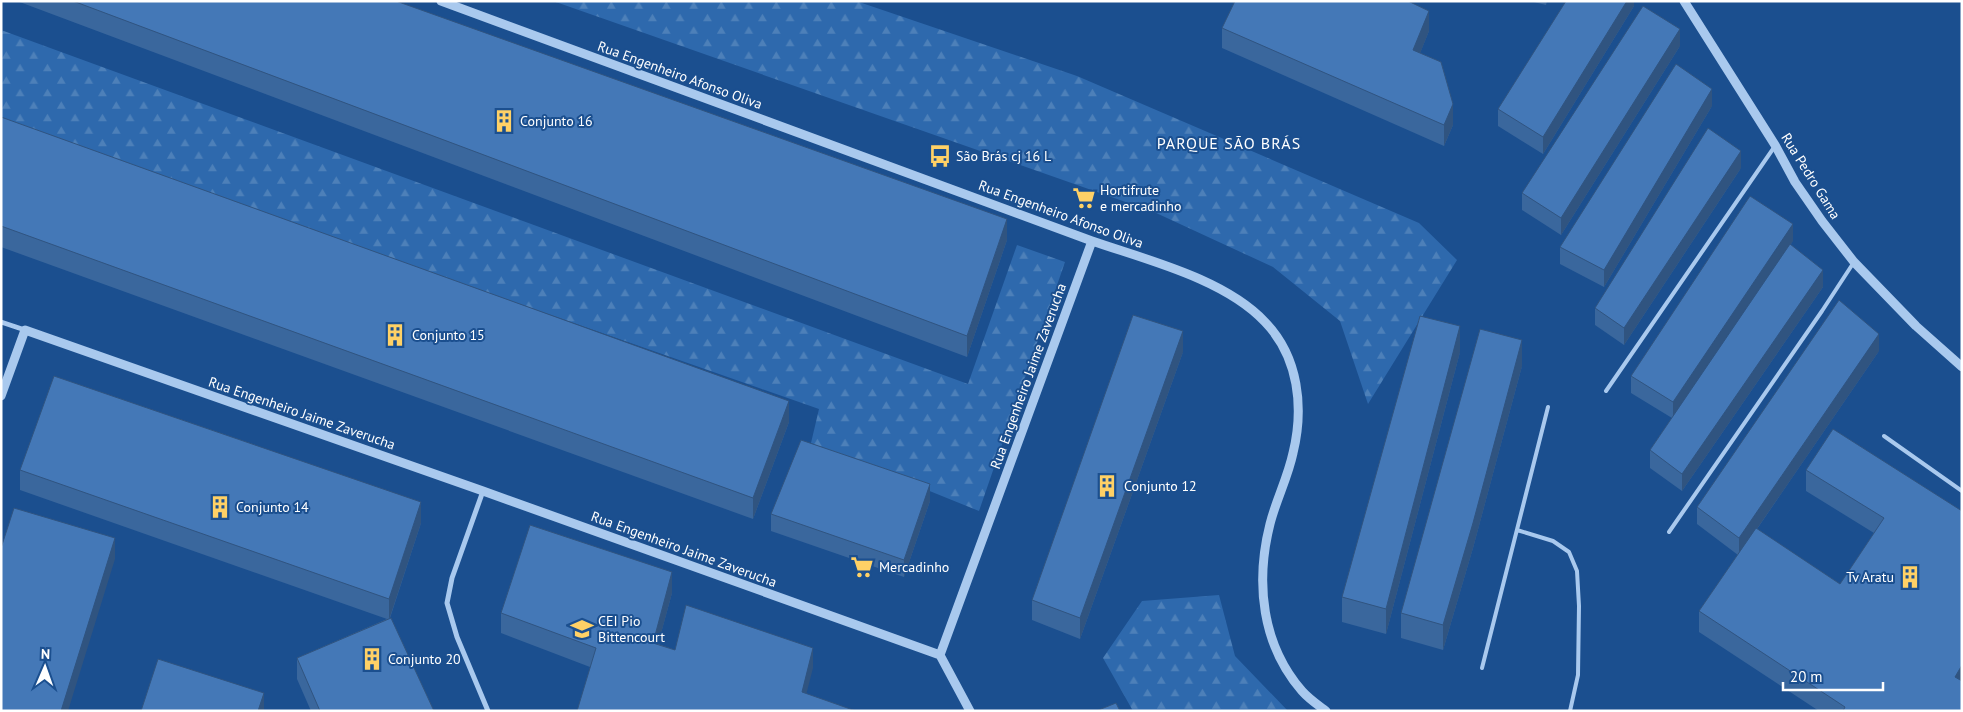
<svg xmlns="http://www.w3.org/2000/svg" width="1963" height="712" viewBox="0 0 1963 712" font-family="'PT Sans',sans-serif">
  <defs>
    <pattern id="forest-firs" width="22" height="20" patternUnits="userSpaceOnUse" patternTransform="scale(1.25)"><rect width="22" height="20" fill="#2e69ad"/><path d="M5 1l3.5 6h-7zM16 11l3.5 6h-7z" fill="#4d80b9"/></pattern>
  </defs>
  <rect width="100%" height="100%" fill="#1b4f8f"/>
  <path fill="url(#forest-firs)" d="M553 1H856L1077 76 1419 223 1457 260 1368 404 1340 321 1273 267 1154 212Z
    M1 30 968 384 1017 245 1065 262 979 511 811 443 819 409 1 122Z
    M1219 595 1235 656 1288 711H1133L1103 658 1142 601Z"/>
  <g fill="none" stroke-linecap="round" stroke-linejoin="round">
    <path stroke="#a9c9ee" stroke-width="4" d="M1606 391 1775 146
      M1884 436 1962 491
      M1517 530 1553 541 1569 552 1577 571 1579 606 1578 675 1570 711
      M1669 532 1822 311 1854 262
      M1482 668 1548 407"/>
    <path stroke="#a9c9ee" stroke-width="5" d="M1 322 25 330
      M483 491 452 578 447 603 457 637 488 711"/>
    <path stroke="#a9c9ee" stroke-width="9" d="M441 1 1092 241C1147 260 1225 279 1265 322 1299 357 1304 408 1293 453 1288 477 1276 500 1270 524 1255 583 1262 645 1302 691 1309 699 1318 705 1326 711
      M1684 1 1775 145 1795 182 1822 221 1854 262 1916 326 1962 367
      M1 396 25 330 483 491 940 655
      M940 655 1092 241
      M940 655 970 711"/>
  </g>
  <path fill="#3a679d" d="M17 1H396L1007 240 967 357Z
    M1530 1H1547L1546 5Z
    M1634 1V6L1543 154 1498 126V109Z
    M1222 28 1429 31 1420 53 1453 125 1444 146 1222 48Z
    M1680 46 1561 235 1522 210V193Z
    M1712 106 1604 287 1560 264V247Z
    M1 117 789 422 753 519 1 247Z
    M1741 168 1624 345 1595 325V308Z
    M1793 241 1765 282 1823 287 1682 491 1650 468V450L1672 418 1631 393V376Z
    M1879 351 1757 529 1840 584 1874 533 1806 491V470L1962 511V711H1819L1699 632V611L1738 555 1697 524V507Z
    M1183 352 1080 639 1032 620V600Z
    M1460 352 1386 634 1342 622V597Z
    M1522 366 1473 548 1443 650 1401 638V613Z
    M20 470 421 523 390 618 434 711H311L297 679V658L387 619 20 490Z
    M930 501 904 577 771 531V514Z
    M672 593 658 644 675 650 813 668 590 667 501 633V613Z"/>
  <path fill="#305480" d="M1627 1H1634V6L1543 154V137Z
    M1429 11V31L1413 71V50Z
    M1680 29V46L1561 235V218Z
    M1712 89V106L1604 287V270Z
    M1453 104V125L1444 146V125Z
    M1741 151V168L1624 345V328Z
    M1007 219V240L967 357V336Z
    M1793 224V241L1673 419V402Z
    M1823 270V287L1682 491V474Z
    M1460 326V352L1386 634V609Z
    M1183 331V352L1080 639V618Z
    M1879 334V351L1739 555V538Z
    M1522 340V366L1473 548 1443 650V625Z
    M789 401V422L753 519V498Z
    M930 484V501L904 577V560Z
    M421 502V523L389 620V599Z
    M115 538V559L68 711H61Z
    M672 572V593L653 663V643Z
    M813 648V668L802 711V692Z
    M1962 665V686L1955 677Z
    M264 693V711H258Z"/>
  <path fill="#4478b7" stroke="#305480" d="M73 1H396L1007 219 967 336Z
    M1235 1H1408L1429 11 1413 50 1441 62 1453 104 1444 125 1222 28Z
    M1566 1H1627L1543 137 1498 109Z
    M1643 6 1680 29 1561 218 1522 193Z
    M1676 64 1712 89 1604 270 1560 247Z
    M1 117 789 401 753 498 1 226Z
    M1708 128 1741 151 1624 328 1595 308Z
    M1750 196 1793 224 1673 402 1631 376Z
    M1790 244 1823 270 1682 474 1650 450Z
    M1839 300 1879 334 1739 538 1697 507Z
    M1133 315 1183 331 1080 618 1032 600Z
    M1420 316 1460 326 1386 609 1342 597Z
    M1480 329 1522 340 1473 523 1443 625 1401 613Z
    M54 376 421 502 389 599 20 470Z
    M1833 429 1962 511V665L1955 677 1962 681V711H1843L1845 707 1699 611 1756 528 1840 584 1884 518 1806 470Z
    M801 440 930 484 904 560 771 514Z
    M14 508 115 538 61 711H1V548Z
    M530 525 672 572 653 643 675 650 686 605 813 648 802 692 856 711H577L596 648 501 613Z
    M391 618 434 711H320L297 658Z
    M158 659 264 693 258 711H141Z
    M1116 703 1120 711H1096Z"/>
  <defs>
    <symbol id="building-bare" viewBox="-9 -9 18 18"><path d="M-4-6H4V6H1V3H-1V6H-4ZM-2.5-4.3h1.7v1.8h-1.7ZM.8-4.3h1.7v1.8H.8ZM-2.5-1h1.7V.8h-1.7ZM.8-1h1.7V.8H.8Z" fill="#ffd166" stroke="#1b4f8f" stroke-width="2.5" paint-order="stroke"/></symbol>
    <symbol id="bus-bare" viewBox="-9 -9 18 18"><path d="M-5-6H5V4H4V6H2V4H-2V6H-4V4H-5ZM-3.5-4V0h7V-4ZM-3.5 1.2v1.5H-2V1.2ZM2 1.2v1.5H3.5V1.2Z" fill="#ffd166" stroke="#1b4f8f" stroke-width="2.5" paint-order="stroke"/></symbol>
    <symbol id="supermarket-bare" viewBox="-9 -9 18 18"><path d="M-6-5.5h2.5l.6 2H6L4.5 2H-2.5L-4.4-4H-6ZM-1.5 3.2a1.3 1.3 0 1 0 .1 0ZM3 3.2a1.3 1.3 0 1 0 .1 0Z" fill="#ffd166" stroke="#1b4f8f" stroke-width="2.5" paint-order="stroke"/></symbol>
    <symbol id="school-bare" viewBox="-9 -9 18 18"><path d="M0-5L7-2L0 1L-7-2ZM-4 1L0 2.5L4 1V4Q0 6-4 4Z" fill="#ffd166" stroke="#1b4f8f" stroke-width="2.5" paint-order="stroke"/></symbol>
  </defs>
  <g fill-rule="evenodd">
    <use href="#building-bare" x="488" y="105" width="32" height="32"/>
    <use href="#bus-bare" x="924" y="140" width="32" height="32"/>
    <use href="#supermarket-bare" x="1068" y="182" width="32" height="32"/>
    <use href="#building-bare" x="379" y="319" width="32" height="32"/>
    <use href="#building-bare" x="1091" y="470" width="32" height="32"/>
    <use href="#building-bare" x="204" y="491" width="32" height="32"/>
    <use href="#supermarket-bare" x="846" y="551" width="32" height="32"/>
    <use href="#building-bare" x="1894" y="561" width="32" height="32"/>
    <use href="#school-bare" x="566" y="613" width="32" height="32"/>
    <use href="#building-bare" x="356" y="643" width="32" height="32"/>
  </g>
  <g text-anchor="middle" stroke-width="4" stroke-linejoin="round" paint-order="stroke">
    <g font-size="14" fill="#fff" stroke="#1b4f8f">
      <text transform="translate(680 75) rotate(20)" y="5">Rua Engenheiro Afonso Oliva</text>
      <text transform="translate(1811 176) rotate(58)" y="5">Rua Pedro Gama</text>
      <text transform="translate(1061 214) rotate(20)" y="5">Rua Engenheiro Afonso Oliva</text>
      <text transform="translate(1028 376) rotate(-70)" y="5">Rua Engenheiro Jaime Zaverucha</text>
      <text transform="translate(302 413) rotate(19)" y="5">Rua Engenheiro Jaime Zaverucha</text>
      <text transform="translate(684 549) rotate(20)" y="5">Rua Engenheiro Jaime Zaverucha</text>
    </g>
    <g font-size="14" fill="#fff" stroke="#1b4f8f" text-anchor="start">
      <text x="520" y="126">Conjunto 16</text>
      <text x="956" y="161">São Brás cj 16 L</text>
      <text x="1100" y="195">Hortifrute<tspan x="1100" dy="16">e mercadinho</tspan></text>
      <text x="412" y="340">Conjunto 15</text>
      <text x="1124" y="491">Conjunto 12</text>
      <text x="236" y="512">Conjunto 14</text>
      <text x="879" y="572">Mercadinho</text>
      <text x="1894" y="582" text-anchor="end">Tv Aratu</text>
      <text x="598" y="626">CEI Pio<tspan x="598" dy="16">Bittencourt</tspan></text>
      <text x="388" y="664">Conjunto 20</text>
    </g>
    <g font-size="16" letter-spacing="1" fill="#fff" stroke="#1b4f8f">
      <text x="1229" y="149">PARQUE SÃO BRÁS</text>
    </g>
  </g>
  <rect width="1963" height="712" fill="none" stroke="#ffffff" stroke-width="5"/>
  <g transform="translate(45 667) rotate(2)" stroke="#1b4f8f" stroke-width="4" paint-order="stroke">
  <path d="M0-4L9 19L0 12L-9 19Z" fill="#ffffff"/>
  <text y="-8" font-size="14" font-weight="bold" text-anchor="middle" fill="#ffffff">N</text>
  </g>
  <path d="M1783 682v8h100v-8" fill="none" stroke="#ffffff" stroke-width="2.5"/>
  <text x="1790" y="682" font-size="15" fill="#ffffff" stroke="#1b4f8f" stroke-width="4" paint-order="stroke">20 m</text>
</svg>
